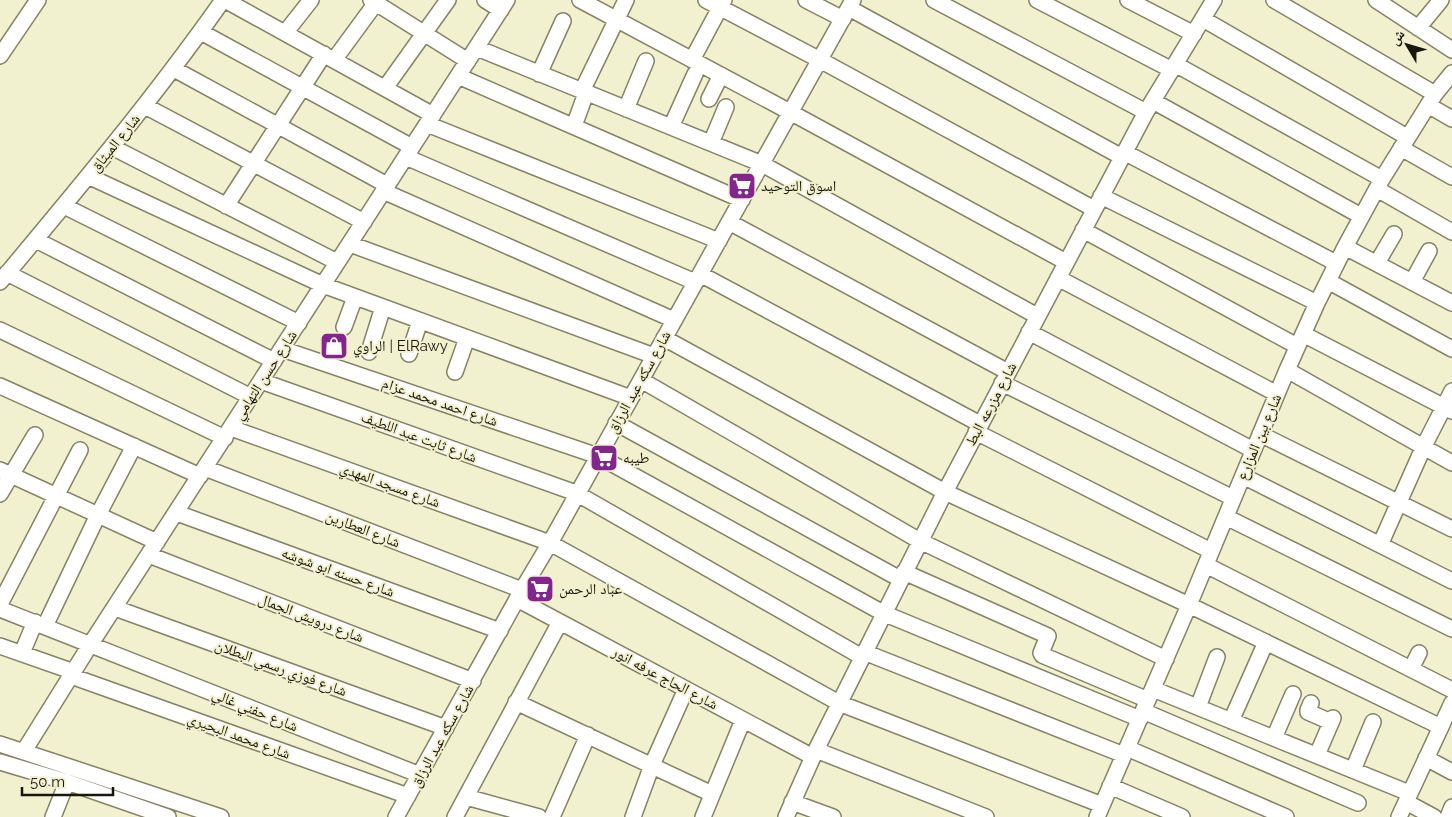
<svg xmlns="http://www.w3.org/2000/svg" width="1452" height="817" viewBox="0 0 1452 817" font-family="Raleway,'Noto Naskh Arabic',sans-serif">
  <rect width="100%" height="100%" fill="#f2f1cf"/>
  <g fill="none" stroke-linecap="round" stroke-linejoin="round">
    <defs>
      <path id="minor" d="M225 0 433 115
        M371 0 468 61
        M485 0 501 10
        M580 0 790 112 1066 262
        M706 0 820 60 1094 209
        M806 0 843 19
        M934 0 1146 112
        M1037 0 1172 70
        M1128 0 1194 34
        M1274 0 1435 94
        M1376 0 1452 50
        M849 8 1122 157
        M1203 19 1407 137
        M1418 28 1441 0
        M201 32 412 147
        M285 33 311 0
        M477 48 762 164 1037 316
        M0 56 38 0
        M334 60 378 0
        M692 60 724 0
        M1175 64 1382 179
        M174 69 387 185
        M539 74 563 21
        M458 76 742 200
        M385 88 448 0
        M582 91 626 0
        M709 99 721 75
        M1153 101 1361 216
        M1428 105 1452 119
        M145 106 364 222
        M626 109 646 61
        M427 124 719 241
        M574 126 586 93
        M671 127 695 74
        M711 143 726 107
        M112 147 337 262
        M1401 148 1452 177
        M1124 152 1336 263
        M406 157 695 282
        M88 176 323 285 631 398
        M1377 189 1452 232
        M383 191 674 320
        M1101 196 1317 303
        M64 206 299 323
        M226 206 324 54
        M729 222 1008 372
        M1083 230 1297 346
        M36 240 274 361
        M350 244 654 356
        M1345 247 1452 303
        M1377 263 1394 234
        M7 273 251 397
        M700 274 980 424
        M1058 278 1277 394
        M1328 281 1452 349
        M0 282C77 190 154 98 223 0
        M1412 282 1429 251
        M344 327 355 297
        M0 330 225 438
        M1029 332 1253 450
        M1303 334 1452 411
        M664 338 945 492 1189 605 1441 727
        M282 349 598 456 883 613 1140 719
        M369 352 383 307
        M409 354 420 321
        M1287 370 1452 463
        M455 372 467 338
        M641 380 920 541 1166 659
        M261 381 576 493 862 657
        M1002 383 1233 498
        M0 386 200 476
        M616 423 900 579
        M231 428 550 543 839 703 1102 805
        M976 432 1211 551
        M1260 434 1452 529
        M205 468 522 590
        M0 470 157 542
        M1243 476 1452 581
        M0 494 35 435
        M177 513 500 631
        M1226 517 1452 629
        M1380 545 1424 446 1452 391
        M149 555 473 681
        M1206 565 1452 690
        M904 572 1048 636 1041 653 1042 655 1148 700
        M517 599 813 757
        M0 604 80 450
        M115 608 446 728
        M0 609 420 775
        M45 626 98 515 134 446
        M0 646 74 672
        M864 652 1124 755
        M22 653 35 622
        M1411 669 1419 653
        M71 676 408 796
        M1153 689 1409 793
        M516 702 712 794
        M1311 703 1308 710V712L1331 722
        M1198 707 1217 657
        M1143 711 1358 803
        M1231 721 1266 642
        M1274 738 1293 694
        M0 744 221 817
        M1127 748 1286 817
        M816 750 986 817
        M24 751 90 645 507 0
        M1317 755 1333 718
        M1426 758 1452 772
        M0 762 67 782 168 817
        M1353 770 1373 722
        M1110 786 1182 817
        M466 797 539 817
        M792 802 833 817
        M1406 802 1434 817
        M53 817 67 782
        M396 817 522 590 550 543 853 0
        M455 817 560 622
        M552 817 588 735
        M633 817 652 765 686 689
        M703 817 743 720
        M786 817 816 750 945 492 1146 112 1214 0
        M1097 817 1189 605 1287 370 1317 303 1345 247 1382 179 1435 94 1452 73
        M1399 817 1452 703
        M1448 817 1452 807"/>
    </defs>
    <use href="#minor" stroke="#858365" stroke-width="18"/>
    <use href="#minor" stroke="#fff" stroke-width="15"/>
  </g>
  <defs>
    <symbol id="supermarket-square" viewBox="-11 -11 22 22"><rect x="-9" y="-9" width="18" height="18" rx="4" fill="#83248f" stroke="#f2f1cf"/><path d="M-6-5.5h2.5l.6 2H6L4.5 2H-2.5L-4.4-4H-6ZM-1.5 3.2a1.3 1.3 0 1 0 .1 0ZM3 3.2a1.3 1.3 0 1 0 .1 0Z" fill="#fff"/></symbol>
    <symbol id="shop-square" viewBox="-11 -11 22 22"><rect x="-9" y="-9" width="18" height="18" rx="4" fill="#83248f" stroke="#f2f1cf"/><path d="M-5-2.5h2.3a2.7 3.5 0 0 1 5.4 0H5L5.5 6h-11ZM-1.5-2.5h3a1.5 2.3 0 0 0-3 0Z" fill="#fff"/></symbol>
  </defs>
  <g fill-rule="evenodd">
    <use href="#supermarket-square" x="726" y="170" width="32" height="32"/>
    <use href="#shop-square" x="318" y="330" width="32" height="32"/>
    <use href="#supermarket-square" x="588" y="442" width="32" height="32"/>
    <use href="#supermarket-square" x="524" y="573" width="32" height="32"/>
  </g>
  <g text-anchor="middle" stroke-width="4" stroke-linejoin="round" paint-order="stroke">
    <g font-size="15" fill="#18170b" stroke="#f2f1cf">
      <text transform="translate(115 143) rotate(-51)" y="5">شارع الميثاق</text>
      <text transform="translate(265 375) rotate(-57)" y="5">شارع حسن التهامي</text>
      <text transform="translate(639 382) rotate(-61)" y="5">شارع سكه عبد الرزاق</text>
      <text transform="translate(440 402) rotate(19)" y="5">شارع احمد محمد عزام</text>
      <text transform="translate(991 404) rotate(-62)" y="5">شارع مزرعه البط</text>
      <text transform="translate(419 437) rotate(20)" y="5">شارع ثابت عبد اللطيف</text>
      <text transform="translate(1259 437) rotate(-67)" y="5">شارع بين المزارع</text>
      <text transform="translate(390 485) rotate(20)" y="5">شارع مسجد المهدي</text>
      <text transform="translate(363 529) rotate(21)" y="5">شارع العطارين</text>
      <text transform="translate(338 572) rotate(20)" y="5">شارع حسنه ابو شوشه</text>
      <text transform="translate(311 618) rotate(21)" y="5">شارع درويش الجمال</text>
      <text transform="translate(281 668) rotate(20)" y="5">شارع فوزي رسمي البطلان</text>
      <text transform="translate(665 678) rotate(28)" y="5">شارع الحاج عرفه انور</text>
      <text transform="translate(255 710) rotate(22)" y="5">شارع حفني غالي</text>
      <text transform="translate(239 736) rotate(20)" y="5">شارع محمد البحيري</text>
      <text transform="translate(442 736) rotate(-61)" y="5">شارع سكه عبد الرزاق</text>
    </g>
    <g font-size="15" fill="#18170b" stroke="#f2f1cf" text-anchor="start">
      <text x="761" y="191">اسوق التوحيد</text>
      <text x="353" y="351">الراوي | ElRawy</text>
      <text x="623" y="463">طيبه</text>
      <text x="559" y="594">عباد الرحمن</text>
    </g>
  </g>
  <g transform="translate(1407 45) rotate(308)" stroke="#f2f1cf" stroke-width="4" paint-order="stroke">
  <path d="M0-4L9 19L0 12L-9 19Z" fill="#18170b"/>
  <text y="-8" font-size="14" font-weight="bold" text-anchor="middle" fill="#18170b">ش</text>
  </g>
  <path d="M22 787v8h91v-8" fill="none" stroke="#18170b" stroke-width="2.5"/>
  <text x="30" y="787" font-size="15" fill="#18170b" stroke="#f2f1cf" stroke-width="4" paint-order="stroke">50 m</text>
</svg>
